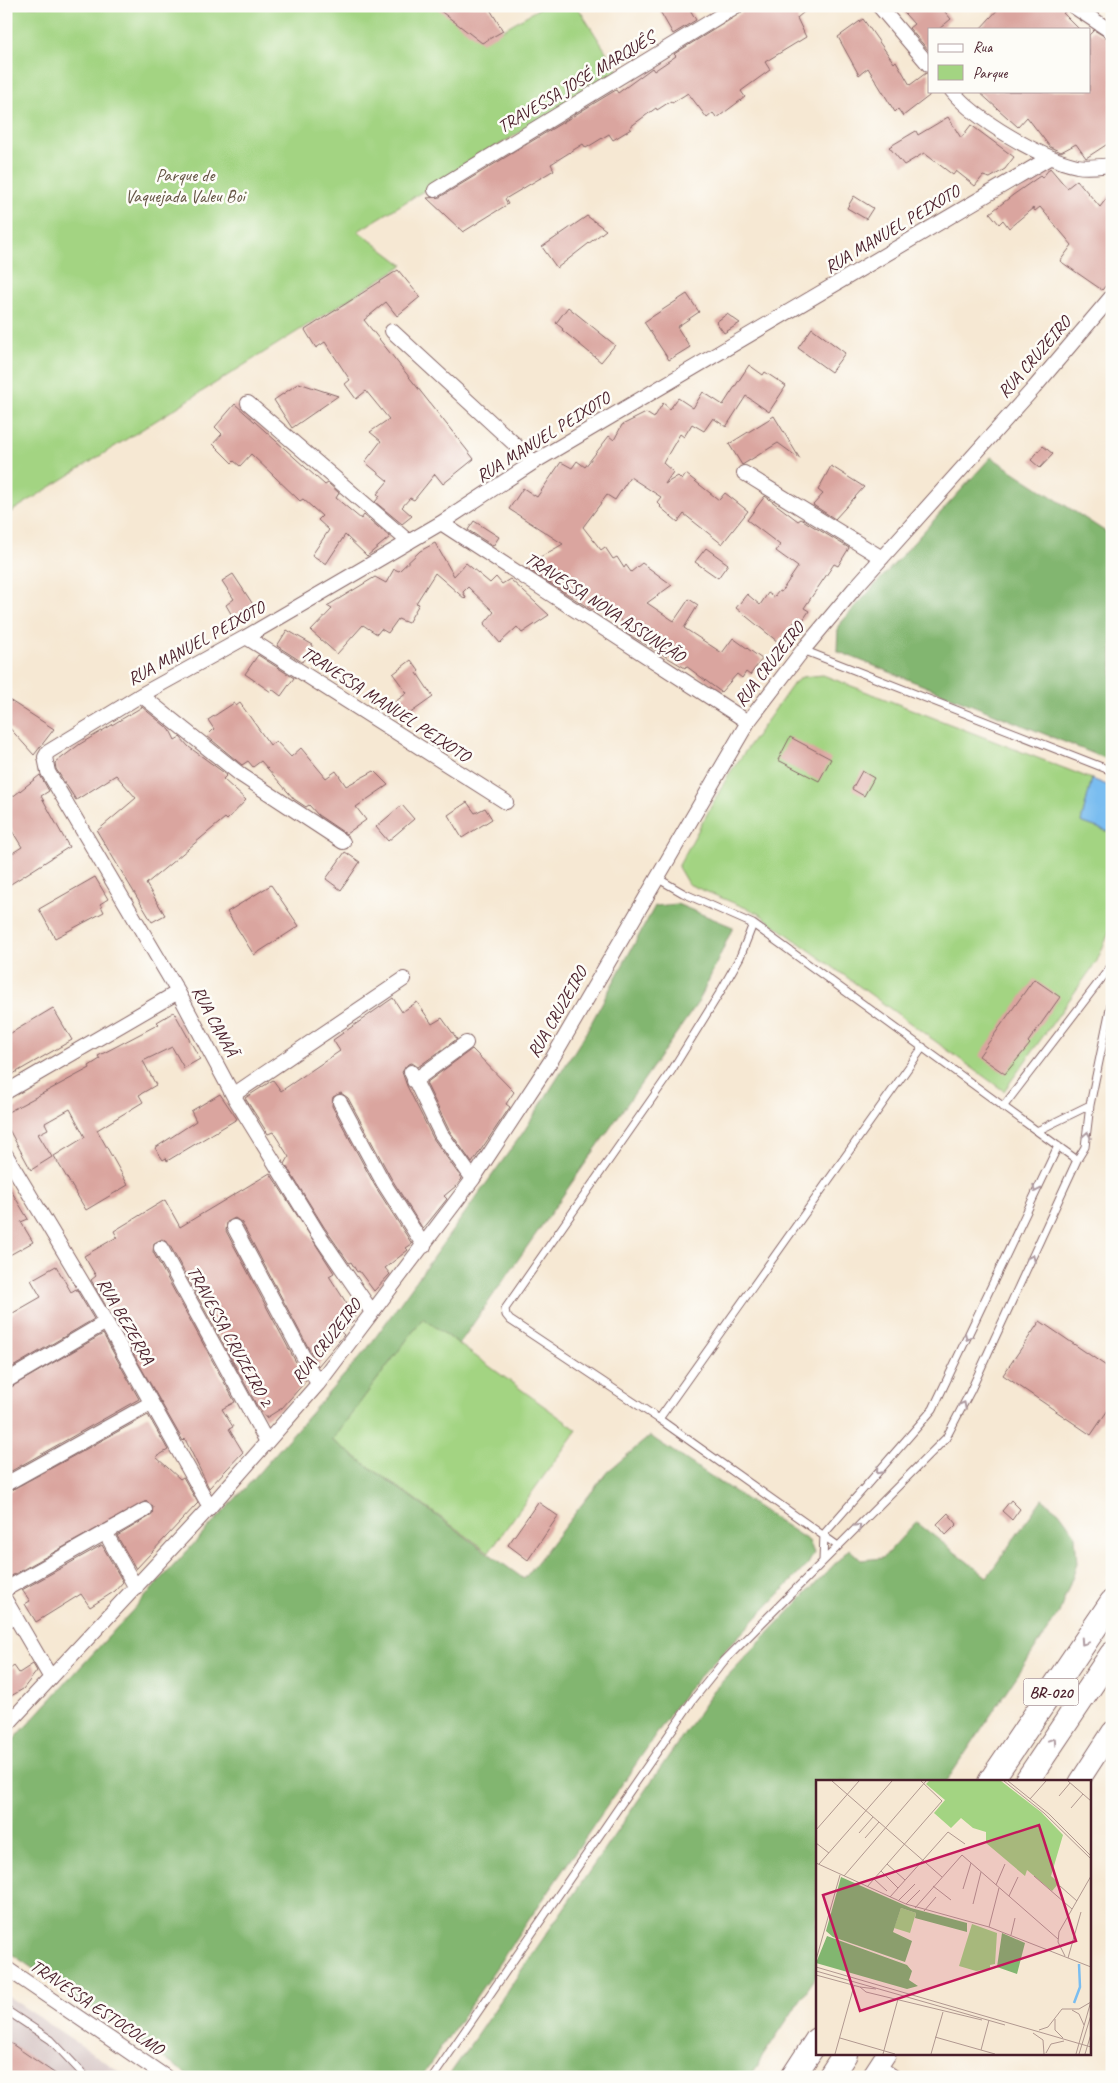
<svg xmlns="http://www.w3.org/2000/svg" width="1118" height="2083" viewBox="0 0 1118 2083" font-family="Caveat,sans-serif">
  <rect width="100%" height="100%" fill="#fdfcf7"/>
  <filter id="ink" filterUnits="userSpaceOnUse"><feTurbulence type="fractalNoise" baseFrequency=".02" numOctaves="2"/><feDisplacementMap in="SourceGraphic" scale="10" xChannelSelector="R" yChannelSelector="G"/><feConvolveMatrix kernelMatrix="1 2 1 2 8 2 1 2 1" color-interpolation-filters="sRGB"/></filter>
  <filter id="wash" filterUnits="userSpaceOnUse"><feTurbulence type="fractalNoise" baseFrequency=".0096" numOctaves="4" result="noise"/><feDisplacementMap in="SourceGraphic" scale="20" xChannelSelector="R" yChannelSelector="G"/><feGaussianBlur stdDeviation="1.12" result="paint"/><feColorMatrix in="noise" values="0 0 0 0 0 0 0 0 0 0 0 0 0 0 0 0 0 1.4 0 .05"/><feComposite in="paint" operator="in"/></filter>
  <g filter="url(#wash)">
    <rect width="100%" height="100%" fill="#f6e8d3"/>
    <path fill="#d2bfc0" d="M6 1995 128 2077H6Z"/>
    <path fill="#a3d482" stroke="#767a56" d="M6 6H436L485 40 543 6H577L619 72 358 231 403 265 6 515Z
      M823 675 1092 779 1081 822 1112 833V925L1097 961 1004 1091 758 913 688 884 678 867 729 774 794 683 802 677Z
      M423 1318 577 1430 489 1552 332 1440Z"/>
    <path fill="#82b670" stroke="#666a4e" d="M991 457 1112 536V761L837 651 838 626Z
      M677 904 733 927 699 1001 459 1344 423 1318 332 1440 524 1579 607 1472 650 1436 809 1541 814 1553 808 1564 686 1691 421 2077H191L6 1950V1748L247 1486 367 1349 524 1131 584 1036 655 906Z
      M1042 1499 1059 1512 1075 1534 1077 1564 1059 1613 946 1782H817V1975L749 2077H448L714 1690 849 1549 861 1560 883 1558 916 1522 987 1577Z"/>
    <path fill="#7abdf0" stroke="#626e8e" d="M1092 779 1112 787V833L1081 822Z"/>
    <g id="blocks">
      <path fill="#daa59f" d="M434 6H488L503 31 482 43Z
        M657 6H688L696 20 673 34Z
        M745 6H811L797 18 806 37 765 62 770 70 741 91 745 97 717 118 713 113 707 118 688 93 672 103 671 101 657 110 656 108 630 127 631 129 613 140 609 134 586 148 583 144 551 164 554 170 505 199 508 204 463 232 427 198 440 197 616 90 618 93 652 68 654 71 676 56 674 54 741 13Z
        M898 6H940L951 19 939 29H929V51L909 28 914 24Z
        M1001 6H1064L1066 11 1063 13 1079 29H980Z
        M863 19 894 63 896 61 910 85 926 73 929 74V96L903 116 898 109 895 112 868 68 859 75 838 37Z
        M1094 30 1112 41V141L1086 158 1076 144 1061 152 1050 147 1027 117 1018 127 978 91H1089V35Z
        M948 117 961 138 971 125 1014 157 1005 169 990 178 983 176 975 186 956 171 953 175 924 153 904 165 889 147 916 131 918 135Z
        M1050 168 1067 188 1077 180 1100 207 1112 191V278L1102 290 1060 261 1072 245 1040 207 1035 211 1033 208 1009 228 1003 220 999 224 990 213 1013 195 1040 176 1042 178Z
        M854 196 873 208 866 219 847 208Z
        M587 216 606 230 557 268 542 247Z
        M398 270 420 297 397 316 386 302 364 320 474 459 443 484 435 474 414 500 410 498 402 507 412 516 402 524 375 502 380 496 377 494 388 481 365 462 381 441 370 432 389 419 366 391 356 399 345 384 350 380 325 342 316 348 305 330Z
        M687 294 699 312 677 327 690 347 669 360 644 322Z
        M568 307 615 345 601 362 562 330 563 329 556 323Z
        M727 314 740 323 724 333 716 322Z
        M812 328 845 353 831 372 798 348Z
        M749 365 763 375 765 372 786 386 769 412 746 396 726 427 713 418 704 431 692 424 684 437 680 434 663 463 673 472 665 484 678 476 682 480 686 474 719 500 725 493 748 511 722 544 684 514 678 522 660 507 661 506 657 502 661 497 630 477 615 500 607 495 583 527 601 550 605 547 613 559 617 557 624 568 626 565 631 572 642 563 672 585 647 603 674 621 689 599 698 605 684 628 722 653 733 638 762 659 750 675 746 672 742 678 737 674 721 692 686 666 685 668 623 631 626 626 602 600 592 610 526 568 530 563 563 544 509 509 523 488 537 497 561 462 572 468 577 461 585 467 609 436 614 440 622 425 646 413 654 418 663 403 670 409 678 398 693 408 703 392 723 405Z
        M299 383 338 396 292 428 274 400Z
        M235 404 325 485 328 483 339 493 336 498 361 519 364 515 390 537 367 556 345 535 326 564 312 555 329 530 318 520 322 516 303 499 300 501 251 454 240 466 234 461 232 463 213 444 222 434 215 427Z
        M774 416 800 459 778 443 742 465 729 444Z
        M1043 446 1053 454 1040 468 1031 460Z
        M831 466 864 487 835 519 813 505 823 494 818 490Z
        M765 496 798 521 801 519 849 548 838 566 834 564 804 608 809 611 799 626 794 622 778 642 736 608 747 594 760 605 768 593 774 597 779 591 781 592 798 567 776 551 780 545 747 520Z
        M474 521 499 537 493 546 468 530Z
        M435 543 454 576 466 563 490 583 496 577 502 584 510 579 549 615 522 633 517 627 500 643 484 624 494 612 468 587 463 592 466 598 465 599 435 573 416 603 419 604 408 623 398 619 388 633 381 629 377 634 363 625 337 654 311 631 332 609 327 606 375 577 386 583 394 569 399 571 420 551Z
        M706 548 728 564 718 578 695 562Z
        M233 574 254 606 233 617 226 605 234 599 222 581Z
        M287 630 313 645 302 662 277 646Z
        M258 655 294 678 281 696 272 689 271 692 245 674Z
        M411 660 419 671 417 673 433 697 402 719 392 704 407 693 393 674Z
        M6 698 54 729 34 755 6 724Z
        M234 703 236 706 240 703 270 745 276 741 291 757 301 748 326 778 336 771 346 786 374 771 388 785 356 807 366 820 346 834 318 815 309 805 306 807 294 799 261 761 253 767 248 761 242 765 207 736 214 729 208 720Z
        M142 707 170 730 175 740 180 737 189 747 227 775 223 779 246 800 227 820 225 818 146 884 165 915 152 922 97 831 136 798 116 775 76 800 56 769 55 763 80 744Z
        M790 737 831 759 819 781 778 760Z
        M862 771 874 778 864 796 852 789Z
        M40 775 49 791 41 796 69 847 6 887V857L22 847 6 821V802Z
        M467 802 475 813 485 808 492 819 462 838 448 815Z
        M402 805 414 819 388 841 376 827Z
        M345 852 360 862 341 890 326 879Z
        M95 877 108 899 100 904 104 912 55 938 39 909Z
        M271 885 299 926 254 955 227 912Z
        M1034 979 1060 997 1028 1042 1030 1044 1005 1074 979 1056Z
        M393 998 402 1012 417 1002 432 1024 442 1018 457 1039 418 1067 412 1063 408 1064 402 1072 407 1086 433 1138 462 1179 456 1186 444 1196 447 1199 423 1229 391 1178 348 1098 341 1093 333 1097 332 1106 375 1186 412 1244 406 1248 408 1250 385 1268 390 1274 374 1291 359 1271 357 1272 351 1262 349 1263 324 1227 285 1164 289 1157 273 1132 268 1134 245 1098 273 1080 281 1091 340 1051 333 1040Z
        M53 1008 72 1040 6 1078V1036Z
        M174 1012 200 1059 184 1068 172 1047 143 1061 156 1085 139 1095 143 1102 97 1130 128 1185 86 1210 54 1156 85 1137 70 1109 45 1123 48 1129 38 1134 52 1157 31 1170 6 1124V1113L90 1068 89 1066 100 1059 98 1056 159 1024 157 1022Z
        M472 1049 514 1092 506 1104 510 1107 472 1163 449 1130 426 1083Z
        M220 1094 237 1119 167 1161 166 1158 163 1160 155 1148 196 1121 191 1111Z
        M270 1173 334 1273 329 1276 356 1318 341 1332 344 1335 318 1366 242 1223 235 1218 227 1222 226 1231 306 1381 282 1408 266 1418 257 1406 169 1244 162 1239 154 1243 153 1252 235 1402 222 1409 233 1427 229 1429 243 1452 209 1488 185 1439 183 1441 91 1280 96 1276 84 1256 117 1237 114 1231 165 1200 180 1227Z
        M6 1182 28 1219 21 1222 33 1242 6 1257Z
        M56 1266 71 1292 76 1289 94 1319 6 1371V1317L41 1297 31 1280Z
        M1040 1321 1112 1370V1404L1091 1435 1003 1375Z
        M103 1334 139 1399 6 1474V1390Z
        M148 1415 168 1450 156 1457 180 1479 183 1477 198 1503 196 1505 136 1569 117 1536 152 1515 153 1506 146 1501 6 1579V1493Z
        M1011 1500 1020 1509 1012 1520 1002 1511Z
        M538 1502 558 1516 528 1560 508 1545Z
        M948 1513 957 1524 946 1535 937 1524Z
        M102 1545 123 1582 115 1591 90 1607 81 1594 36 1622 25 1604 30 1601 22 1590Z
        M33 1664 37 1671 23 1689 6 1699V1672L14 1666 19 1673Z
        M6 2040 60 2077H6Z"/>
    </g>
  </g>
  <g filter="url(#ink)">
    <use href="#blocks" fill-opacity="0" stroke="#866566" stroke-width="1"/>
    <g fill="none" stroke-linecap="round" stroke-linejoin="round">
      <defs>
        <path id="lane" d="M803 650 1112 771
          M657 878 683 893 753 924 1037 1131
          M753 924 740 957 719 994 672 1070 505 1309 506 1315 510 1320 659 1419 838 1546
          M1090 1105 1037 1131 1077 1160 1085 1147 1090 1105 1112 999
          M1003 1107 1112 965
          M659 1419 923 1047
          M823 1561 824 1534 933 1409 1058 1146
          M6 2010 51 2040 86 2077
          M433 2077 692 1701 724 1661 946 1438 970 1392 1077 1160"/>
        <path id="street" d="M879 6 929 65
          M1073 6 1112 32
          M952 91C976 120 1040 158 1077 166 1088 168 1101 166 1112 165
          M435 190 736 6
          M392 331 534 462
          M248 403 409 542
          M744 473 882 558
          M441 523 748 722
          M246 637 506 802
          M141 695 241 775 343 842
          M411 1072 441 1134 473 1179
          M414 1081 466 1043
          M6 1092 178 992
          M233 1095 404 979
          M340 1102 383 1182 424 1246
          M6 1155 106 1322 210 1507
          M234 1227 318 1384
          M161 1248 267 1442
          M372 1312 317 1232 233 1095 178 992 48 772 45 757 48 752 141 695 246 637 441 523 534 462 1049 158
          M6 1381 106 1322
          M6 1484 151 1403
          M105 1532 136 1588
          M6 1589 145 1510
          M6 1601 51 1678
          M6 1726 210 1507 318 1384 473 1179 552 1059 748 722 803 650 854 589 1034 388 1112 296
          M6 1968 166 2077
          M878 2066 894 2077"/>
        <path id="secondary" d="M1079 1782 1112 1731
          M871 2077 886 2054"/>
        <path id="highway" d="M990 1782 1112 1602
          M1026 1782 1112 1654
          M793 2077 817 2040
          M830 2077 845 2054"/>
      </defs>
      <use href="#lane" stroke="#866566" stroke-width="9"/>
      <use href="#street" stroke="#866566" stroke-width="16"/>
      <use href="#secondary" stroke="#866566" stroke-width="21"/>
      <use href="#highway" stroke="#866566" stroke-width="26"/>
      <use href="#lane" stroke="#fff" stroke-width="7"/>
      <use href="#street" stroke="#fff" stroke-width="14"/>
      <use href="#secondary" stroke="#fff" stroke-width="19"/>
      <use href="#highway" stroke="#fff" stroke-width="24"/>
    </g>
    <defs><path id="oneway-chevron" d="M-2-3.5L2.5 0L-2 3.5" fill="none" stroke-width="1.6" stroke-linecap="round" stroke-linejoin="round" transform="scale(1.25)"/></defs>
    <g stroke="#ae9aa0">
      <use href="#oneway-chevron" transform="translate(1087 1135) rotate(-80)"/>
      <use href="#oneway-chevron" transform="translate(1036 1189) rotate(115)"/>
      <use href="#oneway-chevron" transform="translate(1032 1258) rotate(-65)"/>
      <use href="#oneway-chevron" transform="translate(968 1337) rotate(115)"/>
      <use href="#oneway-chevron" transform="translate(963 1405) rotate(-62)"/>
      <use href="#oneway-chevron" transform="translate(879 1471) rotate(131)"/>
      <use href="#oneway-chevron" transform="translate(858 1527) rotate(-45)"/>
      <use href="#oneway-chevron" transform="translate(1084 1642) rotate(124)"/>
      <use href="#oneway-chevron" transform="translate(1053 1741) rotate(-56)"/>
    </g>
  </g>
  <g text-anchor="middle" stroke-width="5" stroke-linejoin="round" paint-order="stroke">
    <rect fill="#fdfcf7" stroke="#806168" stroke-width="1" x="1023.5" y="1678.5" width="55" height="27" rx="4"/>
    <g font-size="16" font-weight="bold" fill="#4a1f2b">
      <text x="1051" y="1698">BR-020</text>
    </g>
    <g font-size="18" fill="#4a1f2b" stroke="#fdfcf7">
      <text transform="translate(576 82) rotate(-31)" y="6">TRAVESSA JOSÉ MARQUÊS</text>
      <text transform="translate(892 229) rotate(-31)" y="6">RUA MANUEL PEIXOTO</text>
      <text transform="translate(1034 357) rotate(-49)" y="6">RUA CRUZEIRO</text>
      <text transform="translate(543 437) rotate(-32)" y="6">RUA MANUEL PEIXOTO</text>
      <text transform="translate(605 607) rotate(33)" y="6">TRAVESSA NOVA ASSUNÇÃO</text>
      <text transform="translate(196 643) rotate(-29)" y="6">RUA MANUEL PEIXOTO</text>
      <text transform="translate(769 664) rotate(-52)" y="6">RUA CRUZEIRO</text>
      <text transform="translate(386 704) rotate(33)" y="6">TRAVESSA MANUEL PEIXOTO</text>
      <text transform="translate(557 1012) rotate(-60)" y="6">RUA CRUZEIRO</text>
      <text transform="translate(215 1021) rotate(62)" y="6">RUA CANAÃ</text>
      <text transform="translate(126 1321) rotate(60)" y="6">RUA BEZERRA</text>
      <text transform="translate(230 1336) rotate(61)" y="6">TRAVESSA CRUZEIRO 2</text>
      <text transform="translate(326 1341) rotate(-52)" y="6">RUA CRUZEIRO</text>
      <text transform="translate(97 2007) rotate(34)" y="6">TRAVESSA ESTOCOLMO</text>
    </g>
    <g font-size="18" fill="#655545" stroke="#fdfcf7">
      <text x="185" y="181">Parque de<tspan x="185" dy="21">Vaquejada Valeu Boi</tspan></text>
    </g>
  </g>
  <g transform="translate(816 1780)">
    <rect width="275" height="275" fill="#f6e8d3"/>
    <path d="M113 1H185L225 32 247 55 235 96 243 103 236 111 211 90 209 96 170 63V52L157 48 145 38 135 48 118 33 129 20 110 4ZM85 128 100 133 94 153 78 148ZM156 144 181 153 179 184 174 185V189L160 191 143 186Z" fill="#a3d482"/>
    <path d="M25 97 95 128 151 143V152L99 138 100 133 85 128 77 152 96 161 89 182 17 157 10 151ZM186 153 209 163 201 194 181 187ZM11 156 91 185 96 191 93 200 102 206 91 209 0 183Z" fill="#82b670"/>
    <path fill="none" stroke="#7abdf0" stroke-width="2.5" d="M258 223 264 207 263 184"/>
    <path fill="none" stroke="#b19890" stroke-width="1" d="M16 1 126 97M188 1 228 33 275 79M192 1 233 34 275 76M252 1 275 21M243 16 254 3M214 19 230 1M255 28 267 14M0 50 43 1M43 53 57 37M49 58 63 42M0 63 13 73M0 83 90 124 173 147 275 187M3 84 76 1M71 84 89 100M65 91 82 108M28 96 110 1M218 96 256 129M58 99 71 111M180 105 189 84M117 106 135 120M244 106 261 121M51 107 126 21 105 1M147 109 155 83M193 116 202 97M74 117 132 52 149 64M82 121 99 104M90 124 104 110M157 124 165 92M99 128 146 75 242 159M108 131 120 117M173 147 183 108M195 155 199 138M249 176 242 162 243 152 275 96M252 178 265 132M0 180 24 95M0 187 275 267M0 191 189 245M0 195 44 207 50 212 166 240M44 207 60 209M256 230 263 234 268 245M239 239V250L247 258M223 250 232 247 246 229H263L275 222M217 253 227 260 228 274M119 257 179 274M24 258 79 274M165 270 173 240M230 273 235 264 248 261M19 274 38 206M67 274 82 219M115 274 127 232M260 274 275 221M263 274 275 235M269 274 275 254"/>
    <path fill="#c2185b" fill-opacity="0.15" stroke="#c2185b" stroke-width="2.5" d="M223 45 260 161 44 231 7 115Z"/>
    <rect width="275" height="275" fill="none" stroke="#4a1f2b" stroke-width="2.5"/>
  </g>
  <rect width="1118" height="2083" fill="none" stroke="#fdfcf7" stroke-width="25"/>
  <rect x="928" y="28" width="162" height="65" fill="#fdfcf7" stroke="#b5a4a5"/>
  <rect x="938" y="44" width="25" height="8" fill="#ffffff" stroke="#b5a4a5"/>
  <text x="973" y="52" font-size="15" fill="#4a1f2b">Rua</text>
  <rect x="938" y="65" width="25" height="15" fill="#a3d482" stroke="#b5a4a5"/>
  <text x="973" y="78" font-size="15" fill="#4a1f2b">Parque</text>
</svg>
